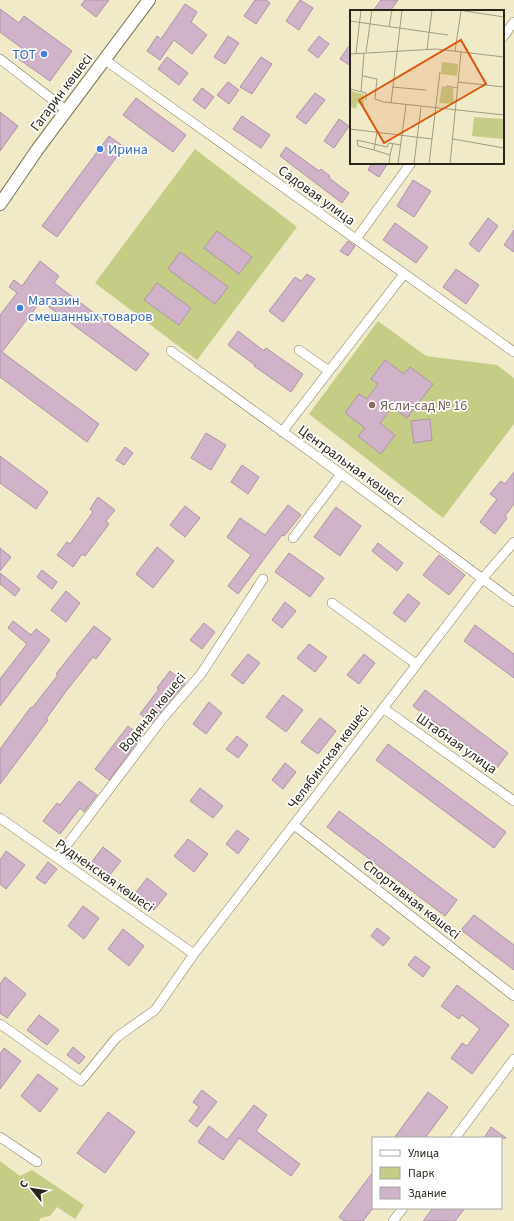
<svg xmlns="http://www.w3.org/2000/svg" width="514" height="1221" viewBox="0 0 514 1221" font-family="'Source Sans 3',sans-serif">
  <rect width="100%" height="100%" fill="#f1eac8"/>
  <path fill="#c5cc85" d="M195 149 297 227 197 360 95 283Z
    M378 321 426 356 497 365 514 378V424L443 518 309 414Z
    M0 1161 20 1176 32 1170 84 1205 75 1219 57 1207 50 1216 41 1218 39 1221H0Z"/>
  <path fill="#d0b3c9" stroke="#ae92a7" d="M85 0H109L96 17 81 5Z
    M255 0H266L270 3 256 24 244 16Z
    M300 0 313 8 299 30 286 21Z
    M381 0H398L390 11H373Z
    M185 4 197 12 191 22 207 35 192 54 174 40 160 60 147 51 157 36 161 39Z
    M0 9 19 23 24 16 72 51 50 81 17 58 23 49 0 32Z
    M228 36 239 43 225 64 214 57Z
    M319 36 329 44 318 58 308 50Z
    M351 43V66L340 59Z
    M167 57 188 73 179 85 158 69Z
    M261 57 272 64 252 94 240 87Z
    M228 82 239 90 229 104 217 95Z
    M202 88 214 97 205 109 193 100Z
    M315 93 325 100 306 124 296 117Z
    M136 98 186 135 173 152 123 115Z
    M0 112 18 126 0 151Z
    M242 116 270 135 261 148 233 129Z
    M339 119 349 126 334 148 324 141Z
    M109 136 124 147 57 237 42 226Z
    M286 147 319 171 321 169 330 176 329 178 349 193 342 203 280 156Z
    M372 163H388L379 177 368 170Z
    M413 180 431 191 414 217 397 206Z
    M488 218 498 226 479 252 469 244Z
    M395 223 428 247 416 263 383 240Z
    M514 230V252L504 245Z
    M217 231 252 257 239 274 204 248Z
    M348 241 355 246 348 256 340 251Z
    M180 252 228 287 215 304 168 269Z
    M40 261 59 276 54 283 149 354 136 371 41 301 2 352 99 424 87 442 0 377V315L17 293 9 287 14 280 22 286Z
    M456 269 479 285 466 304 443 287Z
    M307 274 315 279 283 322 269 311 295 277 301 281Z
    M157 283 191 308 179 325 144 300Z
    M238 331 264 351 266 348 303 374 291 392 254 366 255 365 228 345Z
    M385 360 404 374 410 367 433 384 407 418 392 407 380 423 395 435 381 454 358 436 365 428 345 413 359 394 367 399 378 384 371 379Z
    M430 419 432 440 414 443 411 421Z
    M206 433 226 445 211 470 191 458Z
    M125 447 133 453 124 465 116 460Z
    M0 456 48 492 36 509 0 483Z
    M242 465 259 477 248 494 231 482Z
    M514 472V504L505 516 507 518 495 534 480 522 497 499 490 494 501 481 505 484Z
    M98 497 115 510 106 521 109 524 85 556 82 554 73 567 57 555 67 542 70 544 93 512 90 509Z
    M288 505 301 515 284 536 282 535 238 594 228 586 251 555 227 537 240 518 265 535Z
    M185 506 200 518 185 537 170 525Z
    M336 507 361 526 340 556 314 537Z
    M378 543 403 563 397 571 372 551Z
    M157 547 174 561 153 588 136 574Z
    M0 548 11 557 0 571Z
    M289 553 324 578 310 597 275 572Z
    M439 555 465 575 449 595 423 575Z
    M42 570 57 582 52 589 37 577Z
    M0 573 20 589 15 596 0 584Z
    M66 591 80 603 66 622 51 610Z
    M408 594 420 603 405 622 393 613Z
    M285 602 296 611 282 628 272 620Z
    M13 621 31 635 36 629 50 640 0 706V679L27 644 8 628Z
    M204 623 215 632 202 649 190 640Z
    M475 625 514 654V678L464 641Z
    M94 626 111 639 96 659 93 657 67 690 46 719 48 720 0 784V749L31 707 32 708 58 675 56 674Z
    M309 644 327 657 315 672 297 658Z
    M248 654 260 663 243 684 231 675Z
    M364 654 375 663 359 684 347 675Z
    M170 671 185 683 152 723 140 714 159 689 157 688Z
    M425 690 508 753 497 768 413 706Z
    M283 695 303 710 286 732 266 717Z
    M209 702 222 713 206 734 193 724Z
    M320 718 336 731 318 754 301 742Z
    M128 726 141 737 109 780 95 769Z
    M237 736 248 745 238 758 226 749Z
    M388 744 506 832 494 848 376 760Z
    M285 763 296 772 283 789 272 780Z
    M79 781 97 795 84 812 80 808 60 834 43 821 57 803 60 805Z
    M200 788 223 806 213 818 190 801Z
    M339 811 457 900 445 916 327 827Z
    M237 830 249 839 238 854 226 844Z
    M188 839 208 854 194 872 174 856Z
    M103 847 121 861 109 876 91 863Z
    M6 851 25 865 6 889 0 884V860Z
    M48 862 57 869 45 884 36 878Z
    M147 878 167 894 154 910 134 895Z
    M83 906 99 918 84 939 68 926Z
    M474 915 514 945V970L461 930Z
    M377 928 390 938 383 946 371 936Z
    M123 929 144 946 129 966 108 949Z
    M415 956 430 967 423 977 408 965Z
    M5 977 26 994 7 1018 0 1013V984Z
    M457 985 509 1025 472 1074 451 1058 462 1043 467 1046 480 1029 462 1015 459 1019 441 1006Z
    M39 1015 59 1030 47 1045 27 1030Z
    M73 1047 85 1057 79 1064 67 1055Z
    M4 1048 21 1061 0 1089V1054Z
    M38 1074 58 1089 40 1112 21 1096Z
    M202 1090 217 1102 197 1127 189 1121 199 1107 193 1102Z
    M428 1092 448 1107 425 1138H394Z
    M254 1105 267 1115 256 1131 300 1164 291 1176 239 1138 223 1160 198 1142 209 1126 227 1140Z
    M108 1112 135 1132 105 1173 77 1153Z
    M491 1127 506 1138H484Z
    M373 1172V1208L363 1221H345L339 1217Z
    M433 1208H465L455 1221H423Z"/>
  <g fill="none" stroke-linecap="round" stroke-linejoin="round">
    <defs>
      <path id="street" d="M503 37 514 22
        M0 59 66 110
        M105 60 514 352
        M356 239 411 163
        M171 351 341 474 514 602
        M329 371 404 274
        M282 432 329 371 299 350
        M293 538 341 474
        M332 603 416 664
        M383 708 514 801
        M0 818 194 954
        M294 825 514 996
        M57 858 163 718 201 674 263 579
        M0 1024 81 1081 117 1037 155 1010 194 954 322 788 483 578 514 542
        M0 1137 37 1162
        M455 1138 514 1059
        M393 1221 403 1208"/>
      <path id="secondary" d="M0 204 37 150 149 0"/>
    </defs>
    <use href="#street" stroke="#7e7758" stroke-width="10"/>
    <use href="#secondary" stroke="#7e7758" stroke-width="14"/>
    <use href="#street" stroke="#fff" stroke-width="9"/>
    <use href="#secondary" stroke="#fff" stroke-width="12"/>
  </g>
  <g fill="#3f7fe0" stroke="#fff" stroke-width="1.5">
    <circle cx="44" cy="54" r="4"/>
    <circle cx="100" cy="149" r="4"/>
    <circle cx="20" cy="308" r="4"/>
  </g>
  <circle fill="#8d6e63" stroke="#fff" stroke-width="1.5" cx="372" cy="405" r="4"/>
  <g text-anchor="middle" stroke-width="3.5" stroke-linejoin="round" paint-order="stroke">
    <g font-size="14" fill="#366cbe" stroke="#fff" text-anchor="start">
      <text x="36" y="59" text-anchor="end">ТОТ</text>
      <text x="108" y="154">Ирина</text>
      <text x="28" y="305">Магазин<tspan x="28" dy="16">смешанных товаров</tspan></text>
    </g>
    <g font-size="14" fill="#292619" stroke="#fff">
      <text transform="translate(61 92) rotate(-53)" y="5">Гагарин көшесі</text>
      <text transform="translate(317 195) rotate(36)" y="5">Садовая улица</text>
      <text transform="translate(351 465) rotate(36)" y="5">Центральная көшесі</text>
      <text transform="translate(152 712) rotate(-51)" y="5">Водяная көшесі</text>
      <text transform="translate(457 743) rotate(35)" y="5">Штабная улица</text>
      <text transform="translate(328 757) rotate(-53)" y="5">Челябинская көшесі</text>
      <text transform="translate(105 875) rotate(35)" y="5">Рудненская көшесі</text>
      <text transform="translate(412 899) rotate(38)" y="5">Спортивная көшесі</text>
    </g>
    <g font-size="14" fill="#785e54" stroke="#fff" text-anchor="start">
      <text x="380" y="410">Ясли-сад № 16</text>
    </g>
  </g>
  <g transform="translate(350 10)">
    <rect width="154" height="154" fill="#f1eac8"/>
    <path d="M92 52 108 54 107 66 91 64ZM92 76 103 78 104 94 89 93ZM0 81 14 84V96L7 93 6 99 1 97ZM124 107 154 109 153 129 122 126Z" fill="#c5cc85"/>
    <path fill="none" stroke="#a19c82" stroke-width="1" d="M108 0 154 7M0 11 98 25M39 17 42 0M77 39 82 0M105 41 111 1M16 42 22 0M6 43 11 0M0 44 86 39 154 47M13 66 27 69 25 89 34 92 154 105M108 72 154 77M96 76 108 78M42 77 76 80M0 79 16 83V90M11 82 14 43M41 93 52 0M0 119 82 129M27 122 24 140 40 145 39 154M103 129 154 138M24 140 8 136 7 130 37 137 39 133 51 135M40 145 43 133M48 154 56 95M64 154 71 97M79 154 90 62M100 154 111 42"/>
    <path fill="#de560d" fill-opacity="0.15" stroke="#de560d" stroke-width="2" d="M111 30 136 74 34 133 9 90Z"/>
    <rect width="154" height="154" fill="none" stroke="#292619" stroke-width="2"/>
  </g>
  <rect x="372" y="1137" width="130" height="72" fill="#ffffff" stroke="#a9a8a3"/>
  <rect x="380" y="1150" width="20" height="6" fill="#ffffff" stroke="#a9a8a3"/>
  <text x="408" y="1157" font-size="12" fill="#292619">Улица</text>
  <rect x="380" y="1167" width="20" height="12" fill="#c5cc85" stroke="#a9a8a3"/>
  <text x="408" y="1177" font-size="12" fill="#292619">Парк</text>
  <rect x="380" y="1187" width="20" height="12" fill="#d0b3c9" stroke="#a9a8a3"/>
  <text x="408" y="1197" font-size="12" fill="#292619">Здание</text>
  <g transform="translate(32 1189) rotate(300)" stroke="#ffffff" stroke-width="3" paint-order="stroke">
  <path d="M0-3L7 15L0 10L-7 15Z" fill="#292619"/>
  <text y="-6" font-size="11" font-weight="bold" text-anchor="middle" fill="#292619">С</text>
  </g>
</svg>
